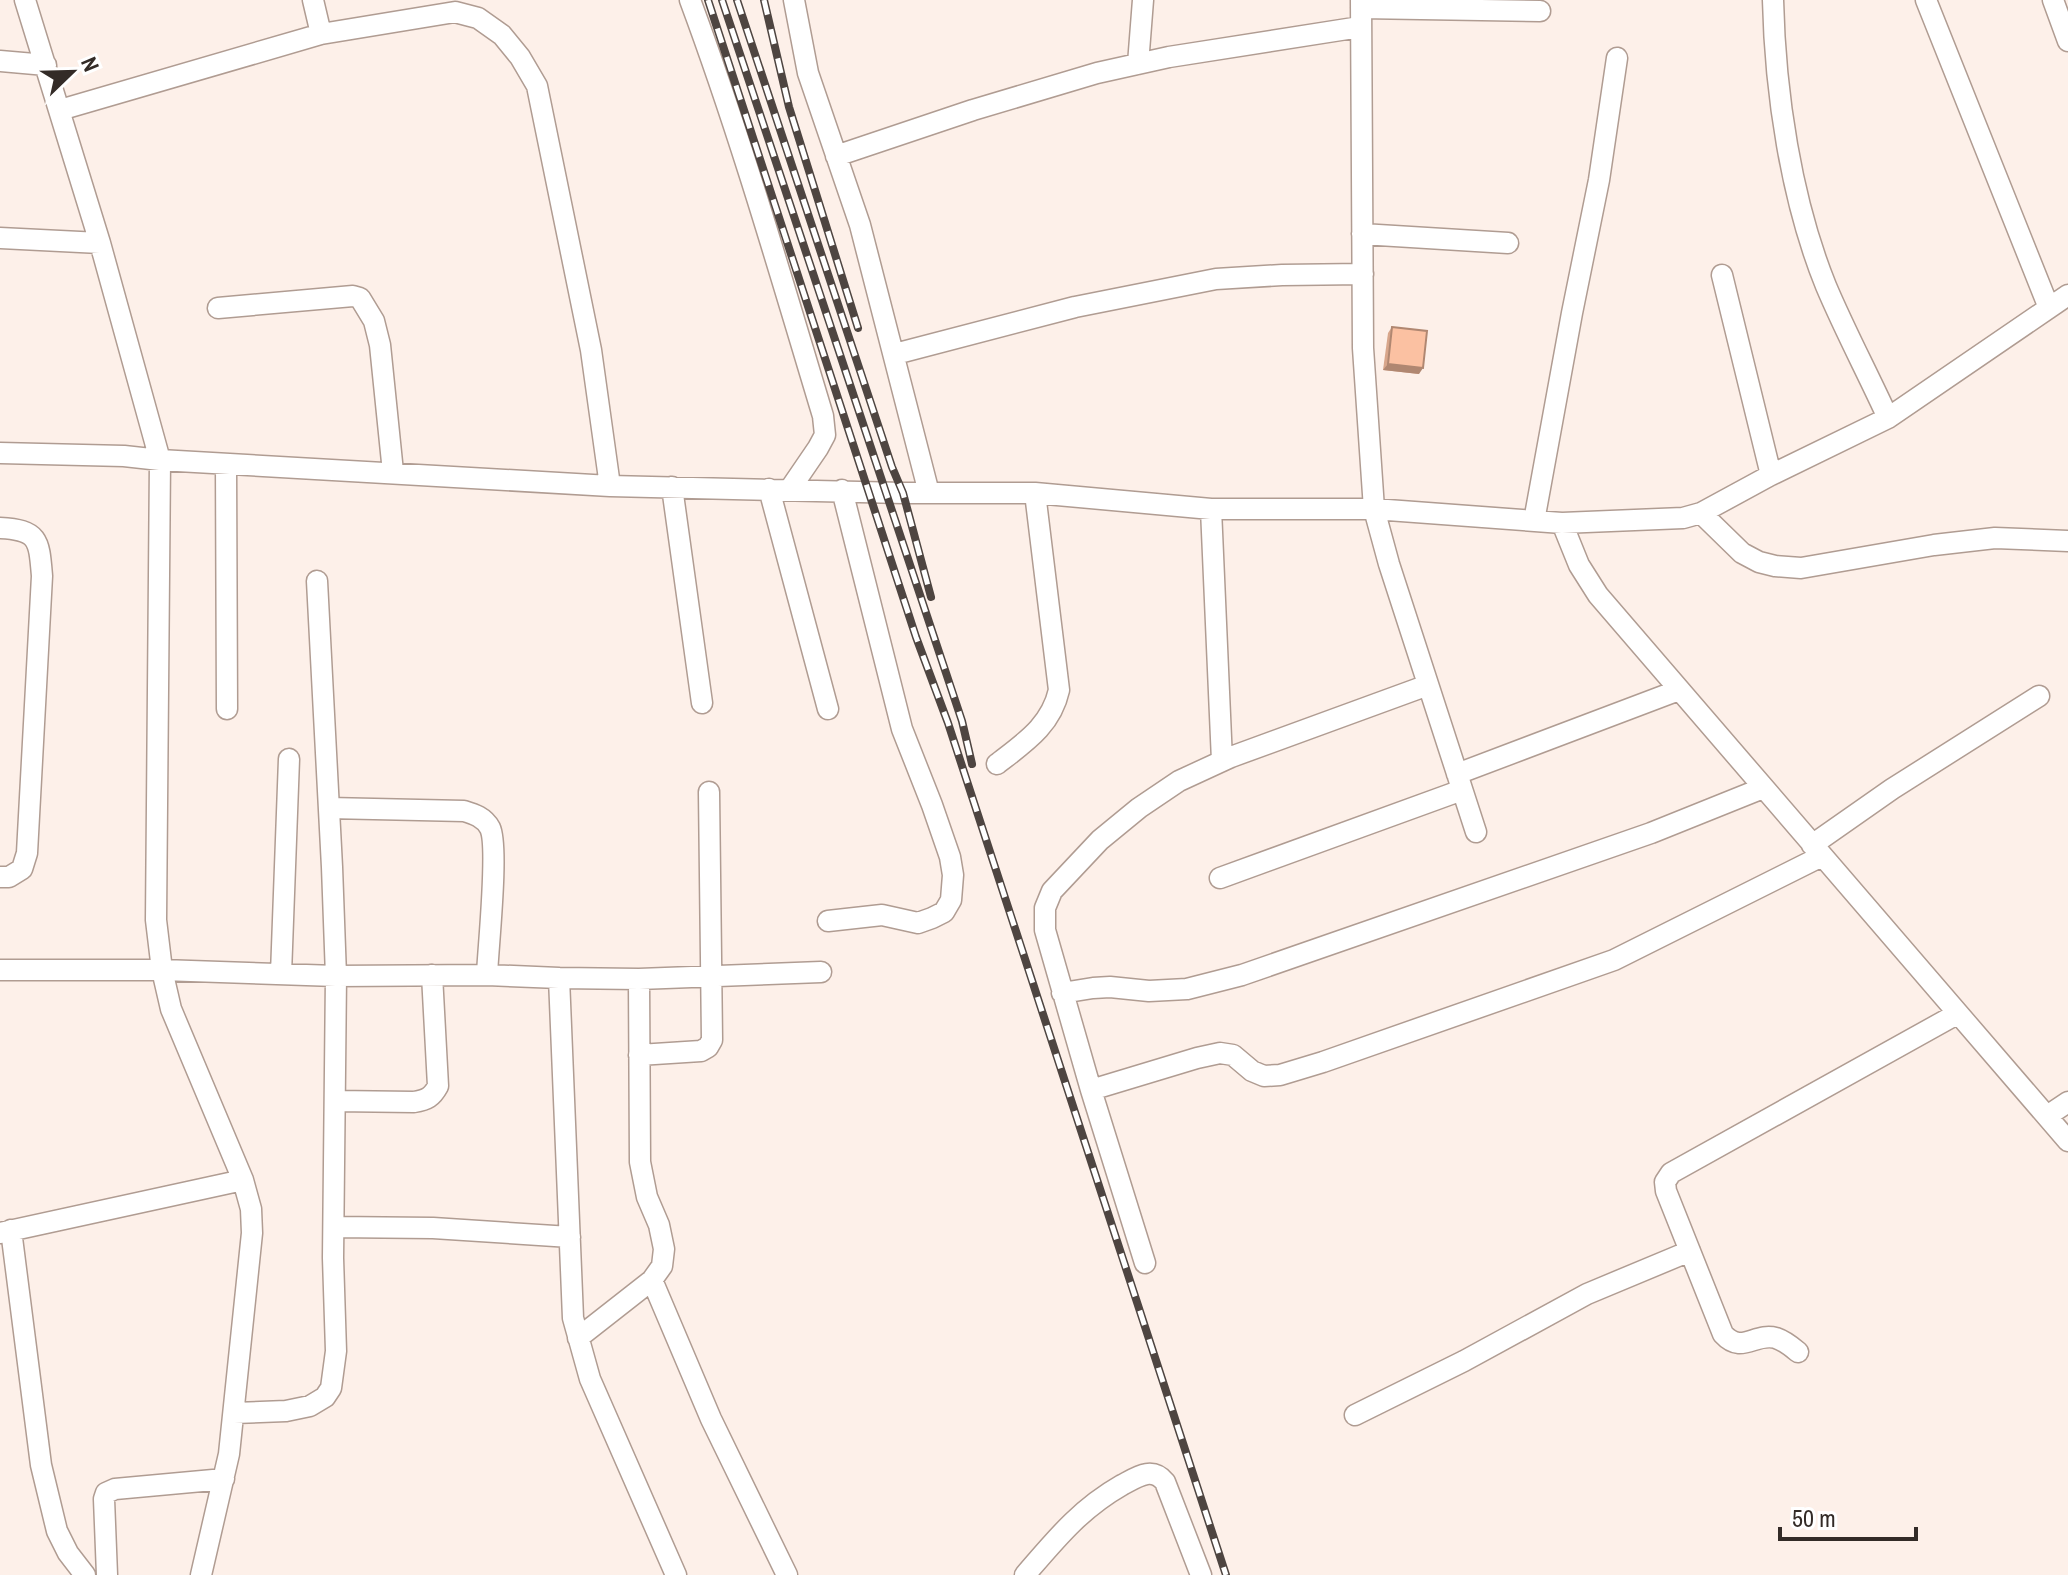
<svg xmlns="http://www.w3.org/2000/svg" width="2068" height="1575" viewBox="0 0 2068 1575" font-family="'Archivo Narrow',sans-serif">
  <rect width="100%" height="100%" fill="#fdf0e9"/>
  <g fill="none" stroke-linecap="round" stroke-linejoin="round">
    <defs>
      <path id="minor" d="M25 0 100 243 160 460 156 920 162 970 171 1009 243 1180 251 1209 252 1233 229 1454 201 1575
        M313 0 321 34
        M690 0C741 137 781 277 823 416L825 435 818 448 790 489
        M794 0 808 73 860 225 929 493
        M1361 0 1363 348 1374 509 1389 564 1476 832
        M1773 0C1775 92 1791 200 1826 286 1845 331 1868 374 1888 418
        M1926 0 2049 308
        M2053 0 2068 41
        M1361 8 1540 11
        M0 61 46 65
        M1138 64 1143 0
        M60 110 321 34 455 12 478 18 502 35 520 57 537 86 591 350 610 486
        M836 156 973 110 1097 73 1169 57 1360 27
        M1362 234 1508 243
        M0 238 100 243
        M1722 275 1771 475
        M218 308 353 296 360 298 374 321 380 345 393 472
        M895 354 1075 307 1216 279 1282 275 1363 274
        M0 453 124 456 160 460 610 486 903 493H1035L1211 509H1374L1562 523 1683 518 1701 513 1771 475 1888 418 2068 295
        M226 464 227 709
        M672 487 702 703
        M769 489 828 709
        M1211 509 1222 761
        M1701 513 1742 553 1759 562 1775 566 1801 568 1934 545 1995 538 2068 541
        M1534 521 1572 313 1599 180 1617 58
        M1562 523 1579 565 1598 595 2068 1141
        M0 528C39 530 39 540 42 576L27 853 22 869 9 877H0
        M997 764C1024 743 1051 726 1059 690L1035 493
        M1457 774 1679 690
        M329 808 464 811C474 814 484 817 490 828 499 847 488 948 487 975
        M1812 845 1892 789 2039 696
        M1220 878 1462 790
        M828 921 882 915 918 923 932 918 944 912 951 900 953 875 950 857 932 805 902 729 842 490
        M0 970H162L336 976 487 975 559 978 573 1318 590 1379 676 1575
        M281 974 289 759
        M559 978 639 979 821 972
        M1062 993 1093 988 1110 987 1149 991 1187 989 1242 975 1651 833 1763 788
        M639 1055 701 1051 708 1047 712 1040 709 792
        M1091 1090 1197 1058 1220 1053 1233 1055 1252 1071 1264 1076 1280 1075 1323 1062 1614 960 1822 856
        M335 1101 414 1102C427 1100 432 1097 438 1086L432 975
        M2047 1116 2068 1102
        M334 1227 433 1228 570 1237
        M11 1230 41 1465 57 1531 68 1553 85 1575
        M0 1233 243 1180
        M1145 1263 1091 1090 1045 930V908L1052 891 1100 840 1139 808 1179 781 1231 757 1428 685
        M652 1280 711 1419 787 1575
        M578 1338 652 1280 662 1266 664 1249 659 1225 647 1197 640 1162 639 979
        M1798 1352C1792 1347 1785 1341 1776 1338 1755 1332 1742 1355 1723 1334L1666 1191 1665 1182 1671 1173 1957 1014
        M234 1413 286 1411 310 1406 325 1397 331 1388 336 1351 333 1258 336 976 332 867 317 581
        M1355 1415 1464 1361 1587 1294 1690 1251
        M107 1575 104 1499 106 1493 115 1489 224 1479
        M1025 1575C1056 1539 1080 1509 1122 1485 1137 1477 1152 1466 1165 1482L1201 1575"/>
    </defs>
    <use href="#minor" stroke="#b09c92" stroke-width="23"/>
    <use href="#minor" stroke="#fff" stroke-width="20"/>
    <defs>
      <path id="rail" d="M708 0 916 637 948 723 1226 1575
        M722 0 962 721 972 764
        M737 0 892 467 903 493 931 597
        M764 0 789 107 858 328"/>
    </defs>
    <use href="#rail" stroke="#4e4541" stroke-width="8"/>
    <use href="#rail" stroke="#fff" stroke-width="5" stroke-dasharray="15" stroke-linecap="butt"/>
  </g>
  <path fill="#d8a68b" d="M1392 327 1419 374 1383 370 1388 333Z"/>
  <path fill="#b08771" d="M1388 364 1423 368 1419 374 1383 370Z"/>
  <path fill="#fbc1a2" stroke="#b08771" stroke-width="2" d="M1392 327 1427 331 1423 368 1388 364Z"/>
  <g transform="translate(72 72) rotate(67)" stroke="#ffffff" stroke-width="6" paint-order="stroke">
  <path d="M0-6L14 30L0 20L-14 30Z" fill="#332b27"/>
  <text y="-12" font-size="22" font-weight="bold" text-anchor="middle" fill="#332b27">N</text>
  </g>
  <path d="M1780 1527v12h136v-12" fill="none" stroke="#332b27" stroke-width="4"/>
  <text x="1792" y="1527" font-size="24" fill="#332b27" stroke="#ffffff" stroke-width="6" paint-order="stroke">50 m</text>
</svg>
